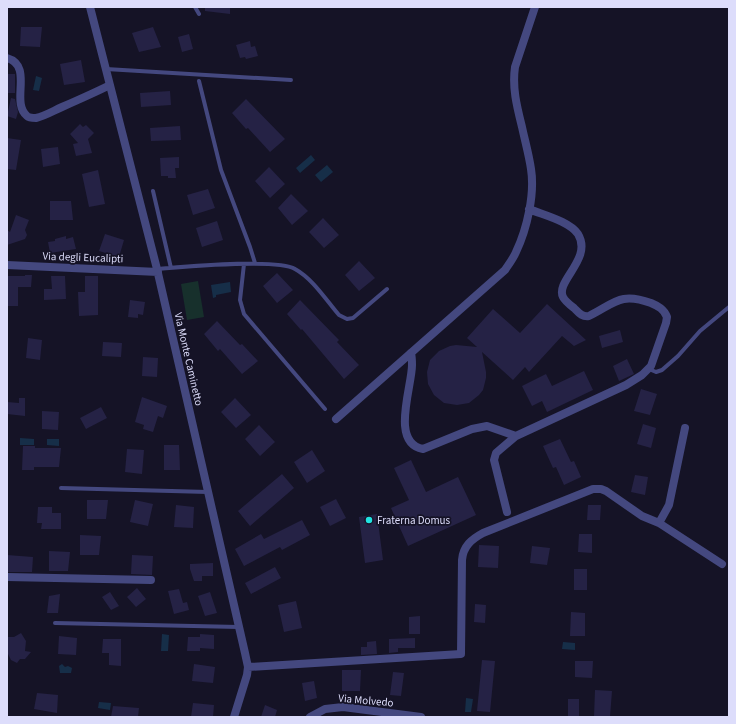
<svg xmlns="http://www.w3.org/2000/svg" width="736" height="724" viewBox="0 0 736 724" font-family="'Source Sans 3',sans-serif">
  <rect width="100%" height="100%" fill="#151326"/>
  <path fill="#17302c" d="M198 281 204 317 187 320 181 284Z"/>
  <path fill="#162e48" d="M36 76 42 78 39 91 33 90Z
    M311 155 315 160 300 173 296 168Z
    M327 165 333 172 321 182 315 175Z
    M230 282 231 292 216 295V297L213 298 211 285Z
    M20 438 34 439V445H20Z
    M47 439H59V446L47 445Z
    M162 634 169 635 168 651H161Z
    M563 642 575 643V650L562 649Z
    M62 664 65 667 68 666 72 668 71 673H60L59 666Z
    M466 698 473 699 471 712H465Z
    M99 702 111 703 110 710 98 708Z"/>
  <path fill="#252245" d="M205 7H230V14L205 11Z
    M21 27H42L40 47 20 46Z
    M153 27 161 47 139 52 132 33Z
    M189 34 193 49 182 52 178 37Z
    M250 41 251 47 255 46 258 56 246 59 245 57 240 58 236 45Z
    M81 60 85 82 64 85 60 64Z
    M7 74H15V93H7Z
    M170 91 171 105 141 107 140 93Z
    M11 98 15 99 18 112 16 119 7 116Z
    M246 99 285 139 270 152 248 128 246 129 232 113Z
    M80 124 83 127 86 125 94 133 88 139 92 153 76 156 73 144 78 143 70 134Z
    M180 126 181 140 151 141 150 128Z
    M7 138 21 140 16 170 7 169Z
    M58 147 60 164 43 167 41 149Z
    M179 157V168H175L176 178H168V176H161L160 158Z
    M269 167 285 184 270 198 255 181Z
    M98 170 105 204 89 207 82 174Z
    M208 189 215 208 193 215 187 195Z
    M291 194 308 211 292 225 278 208Z
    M50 201H71L73 220H50Z
    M16 215 29 220 25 230 27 235 25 239 7 245V230L10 232Z
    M323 218 339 235 324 248 309 232Z
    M217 221 223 240 202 247 196 228Z
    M105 234 124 240 119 257 99 251Z
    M66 236V239L73 237 76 249 50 253 48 242 55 241V239Z
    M359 261 375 278 359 291 345 275Z
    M277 273 293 290 277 303 263 286Z
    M25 275H32L31 287H18V306H7V276H25Z
    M51 276H65L66 299 44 300V289H52Z
    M85 276H98V315L79 316 78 292H85Z
    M130 300 145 302 143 315 138 314V318L128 317Z
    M300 300 339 340 337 342 359 365 344 379 302 329 301 330 287 314Z
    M547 304 586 340 574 346 562 336 529 372 525 367 513 380 482 352 486 372V378L483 390 479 395 469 403 457 405 444 403 434 395 428 384 427 372 430 360 439 351 450 346 456 345 477 347 467 338 493 309 520 333Z
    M217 321 240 345 242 344 258 361 242 374 220 349 218 351 204 334Z
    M620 330 623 342 602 348 599 336Z
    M28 338 42 340 40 360 26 358Z
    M103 342 122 343 121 357 102 356Z
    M143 357 158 358 157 377 142 376Z
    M627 359 634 374 619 381 613 366Z
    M584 371 593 390 547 412 542 401 532 406 522 386 546 374 552 386Z
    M641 389 657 394 650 415 634 411Z
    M142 397 167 406 163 418 158 416 153 432 143 429 144 425 135 422Z
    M19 398H25V416L7 414V402L19 403Z
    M235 398 251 415 236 428 221 412Z
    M101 407 107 418 86 429 80 418Z
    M42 411 59 412 58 430 42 429Z
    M643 424 656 428 651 448 637 444Z
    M259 425 275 442 260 456 245 439Z
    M560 439 571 462 574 461 581 477 564 485 556 467 553 468 543 446Z
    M164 445H179L180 470H164Z
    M23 446H35V448H61L59 467H34V470H22Z
    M127 449 144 450 142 474 125 472Z
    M312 450 325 471 307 483 294 462Z
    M411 460 426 492 458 477 476 515 408 546 391 508 409 500 394 468Z
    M282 474 294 488 250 526 238 511Z
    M635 475 648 477 645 495 631 492Z
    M336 499 346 518 330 526 320 507Z
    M87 500H108L106 519H87Z
    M135 500 153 504 148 526 130 522Z
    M176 505 194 507 193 528 174 527Z
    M588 505H601L600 520H587Z
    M38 507H52V513H61V529H41L42 523H37Z
    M377 514 383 560 365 563 359 517Z
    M302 520 310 535 282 550 280 547 244 566 235 549 261 534 264 539Z
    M579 534H592V553L578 552Z
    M80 535 101 536 99 555H80Z
    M479 545 499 546 498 568 478 567Z
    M532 546 550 548 547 565 530 563Z
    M49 551 70 552 68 571H49Z
    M7 555 33 557 32 572H7Z
    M132 555 153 556 152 575 131 574Z
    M213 563V576H202V581H194L190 569V564Z
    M275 567 281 578 251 594 245 583Z
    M574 569H587V590H574Z
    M137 588 146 599 136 607 127 597Z
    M179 589 183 603 187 602 189 610 174 614 168 591Z
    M110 592 119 606 111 610 102 597Z
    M210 592 217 613 205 616 198 596Z
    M60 594 58 613H47L49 596Z
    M296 601 302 628 284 632 278 605Z
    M475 604 486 605 485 623 474 622Z
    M571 612 585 613V636H570Z
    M420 616V634H409V617Z
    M21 633 26 641 25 651 31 652 25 659H20L17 663 11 660 7 652V637H14Z
    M200 634 214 635V649L200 648V651H187L188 637H200Z
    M59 636 77 638 76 655 58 654Z
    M415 638V648H398V652L389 653V639Z
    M103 639H121V666L109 665V653H102Z
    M376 641 377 654 361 655V647H367V642Z
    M482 660 495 661 490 712 477 711Z
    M575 661H593L592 678 575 677Z
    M194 664 215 667 213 683 192 681Z
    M342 670H361L360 691H342Z
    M393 672 404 673 401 696 390 695Z
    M314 681 317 698 305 701 302 683Z
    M595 690 612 691 610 717H594Z
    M37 693 58 695 57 713 34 709Z
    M568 699H579V717H568Z
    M193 703 214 705 213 717H191Z
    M265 705 277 710 275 717H261Z
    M113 706 139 708 138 717H111Z"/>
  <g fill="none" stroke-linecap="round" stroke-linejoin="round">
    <path stroke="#44487f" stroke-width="4" d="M195 7 199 14
      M106 69 291 80
      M199 81 221 170 250 247 255 263
      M153 191 171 268
      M244 264 240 300 244 314 325 409
      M157 269C183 267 277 258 295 269 313 279 326 300 339 315L347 319 353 318 387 289
      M649 369 656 372 662 370 678 356 700 331 729 307
      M61 488 208 492
      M55 623 239 627"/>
    <path stroke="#44487f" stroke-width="8" d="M90 7 157 269 245 653 248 667 247 675 234 717
      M7 58C34 66 10 102 27 116 29 118 32 118 36 118 45 116 53 111 62 107 78 100 94 93 110 85
      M7 265 158 272
      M411 353C412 357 412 361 412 365 412 387 390 443 423 449L472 429 487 426 516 436 496 453 494 460 507 512
      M336 419 505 270C509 264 513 259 516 252 527 229 535 194 531 169 529 155 525 141 522 127 517 107 512 88 515 67L535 7
      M516 436 626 385 642 375 651 366 666 323 667 317C664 309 658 306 651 303 620 292 615 303 589 316 582 317 579 313 574 308 570 305 565 301 563 297 555 281 593 259 578 234 569 221 543 215 529 209
      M659 523 669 505 685 428
      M7 577 151 580
      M248 667 461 654 462 560C463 546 472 539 483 533L593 489H601L606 491 642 516 659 523 722 564
      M310 717 325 709 343 707 421 717"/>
  </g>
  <circle fill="#21e2e2" stroke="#151326" stroke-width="1.5" cx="369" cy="520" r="4"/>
  <g text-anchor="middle" stroke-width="3.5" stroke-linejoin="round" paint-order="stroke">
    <g font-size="11" fill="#ddddfb" stroke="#151326">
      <text transform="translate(83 257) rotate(2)" y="4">Via degli Eucalipti</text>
      <text transform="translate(189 359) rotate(77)" y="4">Via Monte Caminetto</text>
      <text transform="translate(366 700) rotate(5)" y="4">Via Molvedo</text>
    </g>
    <g font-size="11" fill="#ddddfb" stroke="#151326" text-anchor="start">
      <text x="377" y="524">Fraterna Domus</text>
    </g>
  </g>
  <rect width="736" height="724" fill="none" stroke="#ddddfb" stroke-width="16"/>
</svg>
